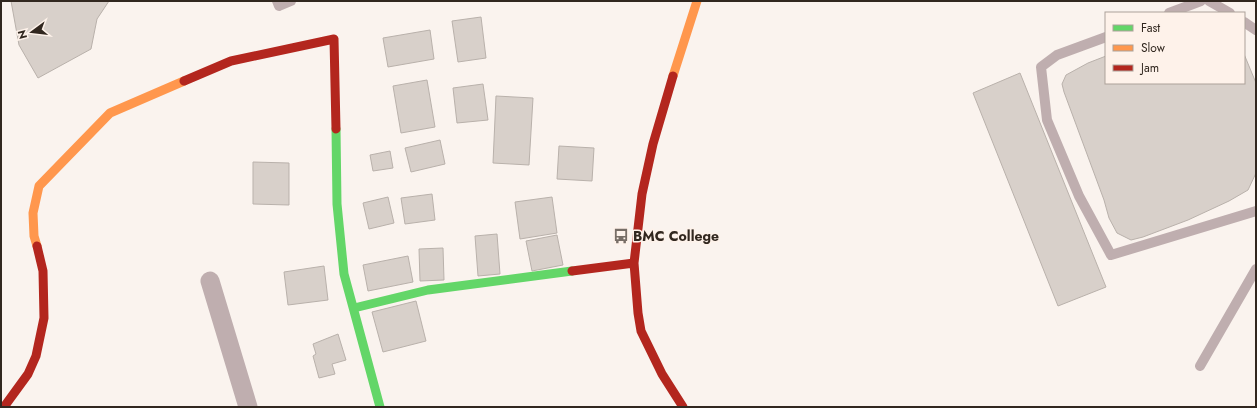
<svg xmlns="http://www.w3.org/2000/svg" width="1257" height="408" viewBox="0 0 1257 408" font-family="Jost,sans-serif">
  <rect width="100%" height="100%" fill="#faf3ee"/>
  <path fill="#d8d0ca" stroke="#b9b1ab" d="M11 1H109L97 19 91 49 38 78 19 45Z
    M481 17 486 58 458 62 452 21Z
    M430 30 434 59 388 67 383 38Z
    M1244 54 1256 83V173L1248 190 1229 201 1188 220 1143 237 1131 240 1117 233 1109 218 1104 200 1064 92 1062 84 1066 75 1088 63 1106 56V83H1244Z
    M1020 73 1106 287 1058 306 973 93Z
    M427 80 435 127 401 133 393 86Z
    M483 84 488 120 457 123 453 88Z
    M496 96 533 98 529 165 493 163Z
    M440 140 445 164 411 172 405 148Z
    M559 146 594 148 592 181 557 179Z
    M390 151 393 168 373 171 370 155Z
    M253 162 289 163V205L253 204Z
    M432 194 435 220 405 224 401 198Z
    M388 197 394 223 369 229 363 203Z
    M552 197 557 233 520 239 515 202Z
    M497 234 500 274 478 276 475 236Z
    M557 235 563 265 532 271 526 241Z
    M443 248 444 280 420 281 419 249Z
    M408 256 413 282 368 291 363 265Z
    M324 266 328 300 288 305 284 272Z
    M416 301 426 341 383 352 372 312Z
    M338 334 346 360 332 364 335 374 319 378 313 356 316 354 313 344Z"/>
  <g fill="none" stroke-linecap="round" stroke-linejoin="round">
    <path stroke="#bfaeaf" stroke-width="10" d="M277 1 279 6 291 1
      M1209 1 1230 13
      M1169 13 1201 1
      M1244 22 1256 30
      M1106 37 1057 55 1041 67 1047 120 1079 196 1111 255 1256 211
      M1200 366 1256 269"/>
    <path stroke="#bfaeaf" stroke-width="19" d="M210 281 248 407"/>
    <path stroke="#63d668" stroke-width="9" d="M336 129 337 204 344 274 380 407
      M354 308 428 290 572 271"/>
    <path stroke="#ff974d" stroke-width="9" d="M673 76 697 1
      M37 246 34 236 33 213 39 186 110 113 184 81"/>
    <path stroke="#b3261e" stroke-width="9" d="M673 76 653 144 642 194 634 263 638 313 641 331 662 374 683 407
      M184 81 231 61 334 39 336 129
      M572 271 634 263
      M4 407 28 374 36 356 44 318 43 271 37 246"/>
  </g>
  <defs>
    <symbol id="bus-bare" viewBox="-9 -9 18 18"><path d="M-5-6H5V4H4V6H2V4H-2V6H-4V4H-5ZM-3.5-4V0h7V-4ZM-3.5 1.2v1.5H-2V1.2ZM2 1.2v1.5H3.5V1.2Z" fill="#776e67" stroke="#fef2ea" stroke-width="2.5" paint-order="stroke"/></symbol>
  </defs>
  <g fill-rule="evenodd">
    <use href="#bus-bare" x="610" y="225" width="22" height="22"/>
  </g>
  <g text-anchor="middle" stroke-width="3" stroke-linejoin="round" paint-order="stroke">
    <g font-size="14" font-weight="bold" fill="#31271f" stroke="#fef2ea" text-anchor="start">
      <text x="633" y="241">BMC College</text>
    </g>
  </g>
  <rect width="1257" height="408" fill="none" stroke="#31271f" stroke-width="4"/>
  <rect x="1105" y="12" width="140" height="72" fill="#fef2ea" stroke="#aca199"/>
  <rect x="1113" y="25" width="20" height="6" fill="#63d668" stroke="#aca199"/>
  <text x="1141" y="32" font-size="12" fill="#31271f">Fast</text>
  <rect x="1113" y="45" width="20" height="6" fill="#ff974d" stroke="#aca199"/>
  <text x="1141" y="52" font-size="12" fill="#31271f">Slow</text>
  <rect x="1113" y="65" width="20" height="6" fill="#b3261e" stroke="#aca199"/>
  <text x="1141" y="72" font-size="12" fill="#31271f">Jam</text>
  <g transform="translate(32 32) rotate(255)" stroke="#fef2ea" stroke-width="3" paint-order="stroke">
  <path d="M0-3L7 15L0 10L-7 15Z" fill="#31271f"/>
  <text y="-6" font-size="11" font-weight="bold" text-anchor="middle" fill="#31271f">N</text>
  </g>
</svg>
